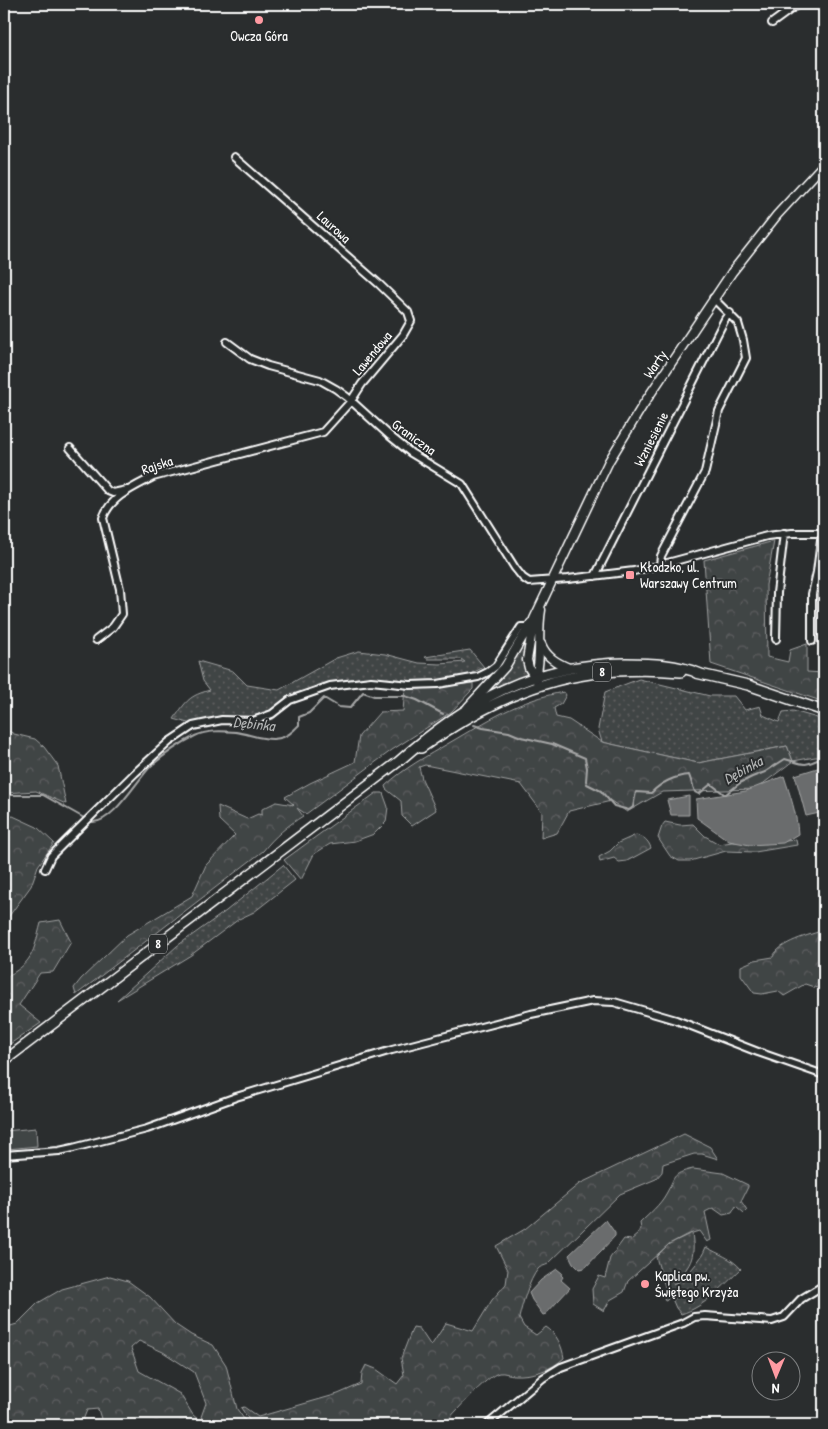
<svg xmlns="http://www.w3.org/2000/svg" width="828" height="1429" viewBox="0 0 828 1429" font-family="'Patrick Hand',sans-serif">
  <defs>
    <pattern id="grass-dots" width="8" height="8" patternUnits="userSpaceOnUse" patternTransform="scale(1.25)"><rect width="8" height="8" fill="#414445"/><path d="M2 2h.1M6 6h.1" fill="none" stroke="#5e6061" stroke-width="1.8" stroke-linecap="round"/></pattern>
    <pattern id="forest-crowns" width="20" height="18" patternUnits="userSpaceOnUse" patternTransform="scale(1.25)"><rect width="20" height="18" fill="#414445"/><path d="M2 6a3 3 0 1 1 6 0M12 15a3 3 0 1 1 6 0" fill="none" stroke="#5e6061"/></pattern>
  </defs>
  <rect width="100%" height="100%" fill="#2a2d2e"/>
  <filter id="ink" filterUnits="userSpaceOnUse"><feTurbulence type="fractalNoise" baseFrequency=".02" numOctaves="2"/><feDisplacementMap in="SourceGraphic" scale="10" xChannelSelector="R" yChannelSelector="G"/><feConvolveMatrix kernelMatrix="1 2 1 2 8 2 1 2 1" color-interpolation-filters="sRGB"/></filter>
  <g filter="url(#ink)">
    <path fill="url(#grass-dots)" stroke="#a0a2a2" d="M530 629V675L478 698C501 674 516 659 530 629Z
      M470 650 484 667 464 677 438 681 409 682 353 679 328 683 289 697 270 711 252 716 222 717 191 724 174 719C187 700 189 696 210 690L203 681 198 661 233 671 247 685 279 690 336 658 359 651 385 654 419 663 440 664 465 662 461 659H427L425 657Z
      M639 679 710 696H734L745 710 760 706 763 715 779 722 783 712 793 711 824 720V757H815L793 761 787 746 698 763 602 742 598 729 605 692Z
      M283 865 295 880 254 912 239 919 191 955 117 1000 177 946 226 911Z
      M692 1233C696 1260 690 1265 673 1285 686 1277 701 1261 706 1247 718 1254 732 1258 741 1269 724 1285 705 1307 681 1314L676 1308 673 1301 677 1291 672 1294 666 1301 664 1300 666 1290 656 1257 669 1244Z"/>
    <path fill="url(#forest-crowns)" stroke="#a0a2a2" d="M774 541 766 585 767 657 788 662 790 650 807 644V672L824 673V702L711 664 704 560Z
      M473 683V689L451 712 392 750 306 814 297 808 303 816C288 825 274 837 263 851L76 995 74 988 81 979 127 935 192 896 206 865 235 835 219 820 218 806 247 819 258 814 262 815V809L276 802 294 805 285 797 310 783 355 762 359 736 380 712 403 711 405 688 440 687Z
      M564 692 566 695 561 704 554 708 556 717 569 720 602 742 698 763 787 746 793 761 756 789 662 792 627 812 611 801 569 811 557 833 541 838 542 812 521 784 425 765 419 767 422 779 436 810 412 826 402 816 401 801 386 789 385 786C404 768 427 756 449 743 487 721 520 699 564 692Z
      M4 728 14 734 35 739 44 747 58 766 66 804 36 791 4 793Z
      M376 793H383L388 807 386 822 374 834 355 841 330 844 314 854 301 880 284 860Z
      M13 816 37 827 54 843 38 866 31 886 4 923V818Z
      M665 822 680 825 693 824 705 836 719 844 732 842 765 843 796 840 797 845 755 852 726 851 690 861H679L670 856 658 838 662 826Z
      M636 835C644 837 648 840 651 848L627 861 619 862 614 858 600 862 599 857 610 851 618 843Z
      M60 920 71 942 53 972 40 973 19 1005 41 1023 4 1048V978C33 963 33 953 41 923Z
      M824 930V987L817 988 805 984 784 996 778 991 762 994 754 993 741 975V966L755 960 773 957C779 942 810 935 824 930Z
      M684 1134 710 1147 718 1159 702 1154H694L663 1164 662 1172 656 1179 620 1194 548 1264C545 1266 540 1266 538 1269 529 1280 522 1305 519 1318L524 1327 536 1335 546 1327C557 1334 562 1346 564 1358 551 1370 533 1376 514 1375 510 1375 504 1372 499 1373 487 1375 453 1415 443 1425H249L250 1421 241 1408 244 1407 258 1417 338 1394 361 1384 362 1373 366 1365 376 1369 397 1384 404 1375 401 1358 413 1327 419 1328 431 1346 446 1323 473 1331 492 1300 506 1284 508 1270 496 1246 525 1229 579 1184Z
      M693 1169 723 1173 748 1185V1187L741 1201 747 1210 744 1213 736 1206 732 1213 723 1215 713 1208 705 1212 711 1240 707 1242 699 1231 686 1235 669 1244 628 1281 624 1292 610 1300 604 1311 593 1304 592 1289 599 1276 605 1278 610 1258 624 1239 631 1240 638 1234 641 1229 640 1223C649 1214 660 1205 666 1194 676 1177 670 1174 693 1169Z
      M110 1276 128 1281 150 1297 176 1325 191 1335 213 1345 226 1365 237 1409 246 1422 245 1425H211L201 1417 206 1403 194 1372 163 1352 139 1341 131 1348 139 1371 180 1394 193 1415 205 1425H100L102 1422 98 1409 87 1410 81 1425H4V1405L7 1398 4 1391V1328L17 1324 38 1303 62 1289Z"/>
    <path fill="#414445" stroke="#a0a2a2" d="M36 1128 37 1146 7 1149 5 1131Z"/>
    <path fill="#6a6c6d" stroke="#a6a7a7" d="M824 766V812L806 816 795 775Z
      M784 776C790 795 797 814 798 834L783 843 750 845 729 841 697 818 696 799 746 791Z
      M689 796V815H671L667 800Z
      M606 1220 615 1233V1236L585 1268 579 1269 573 1263 569 1255Z
      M557 1269 562 1273 561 1275 563 1277 561 1280 570 1288 546 1314 543 1315 532 1300 529 1293 541 1280Z"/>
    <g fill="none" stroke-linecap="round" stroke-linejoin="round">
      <path stroke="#a6a7a7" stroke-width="2" d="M474 725 483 728 509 732 521 737 552 744 585 758 587 768 586 781 587 784 601 791 614 806 629 810 633 807 636 792 651 793C661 783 674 776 689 775L695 792 699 794 711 784 724 794H726L740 783 752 777 765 772 785 759C807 765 802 767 824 757
        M4 795H43L84 818
        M92 822C112 824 137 780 151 766 164 755 179 744 195 736 207 730 223 731 236 732 256 735 277 747 294 730 294 730 298 726 299 725 299 722 299 720 299 717L309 713 324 698 339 707 350 708 363 692 374 696H405L417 700 443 714"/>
      <defs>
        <path id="minor" d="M772 23 798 4
          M227 342 250 359 268 366 320 380 336 389 347 397 390 436 411 453 462 484 515 568 523 578 529 582 568 579 634 571 660 565 767 536 792 533H824
          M70 448 108 491 113 493 127 490
          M660 565 661 556 705 472 719 411 746 358 743 340 738 323 713 298
          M595 576 725 319 730 313
          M776 639 777 593 784 533
          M96 640 113 627 122 614 120 589 103 518C110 497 134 487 153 477L323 432 351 401 362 384 403 335 411 321 408 312 379 284 234 157
          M812 641V594L817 572 822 533
          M45 869 51 856 66 841 135 773 169 742 193 726 222 720 253 721 272 714 290 700 330 686 371 681 410 685 438 684 478 677 488 672 496 666 521 627H529
          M4 1155 59 1151 73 1148 147 1129 236 1097 392 1050 531 1014 593 1001 614 1002 676 1020 758 1052 824 1075
          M487 1425 543 1378 561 1367 683 1323 694 1317 705 1316 772 1321 784 1317 801 1299 824 1285"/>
        <path id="major" d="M541 644C546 657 557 663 569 668
          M536 677C542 655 537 632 541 610
          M537 681 529 668 527 660 534 619 609 461 643 405 732 272 777 215 824 164
          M468 707 505 667 531 623"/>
        <path id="highway" d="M696 673 748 685 824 711
          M421 748C505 689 577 663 681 672
          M4 1061 398 762C467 701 531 664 626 663 652 663 677 664 701 674"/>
      </defs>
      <use href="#minor" stroke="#fff" stroke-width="10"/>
      <use href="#major" stroke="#fff" stroke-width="11"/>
      <use href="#highway" stroke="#fff" stroke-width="12"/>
      <use href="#minor" stroke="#2a2d2e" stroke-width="6"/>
      <use href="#major" stroke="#2a2d2e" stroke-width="8"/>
      <use href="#highway" stroke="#2a2d2e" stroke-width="9"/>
    </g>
  </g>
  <g fill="#ff9aa2" stroke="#2a2d2e" stroke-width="2">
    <circle cx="259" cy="20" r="5"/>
    <rect x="625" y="570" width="10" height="10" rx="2.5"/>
    <circle cx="645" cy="1284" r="5"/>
  </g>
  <g text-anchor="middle" stroke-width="4" stroke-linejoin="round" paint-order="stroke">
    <g fill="#2a2d2e" stroke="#bfc0c0" stroke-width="1">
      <rect x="593" y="662.5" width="18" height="19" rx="4"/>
      <rect x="149" y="934.5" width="18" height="19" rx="4"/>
    </g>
    <g font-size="12" font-weight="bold" fill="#fff">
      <text x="602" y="676">8</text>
      <text x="158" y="948">8</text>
    </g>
    <g font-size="14" fill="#fff" stroke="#2a2d2e" text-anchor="start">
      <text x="259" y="41" text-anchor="middle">Owcza Góra</text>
      <text x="640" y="572">Kłodzko, ul.<tspan x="640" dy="16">Warszawy Centrum</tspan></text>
      <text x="655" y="1281">Kaplica pw.<tspan x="655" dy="16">Świętego Krzyża</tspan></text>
    </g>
    <g font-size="14" fill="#fff" stroke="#2a2d2e">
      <text transform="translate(334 227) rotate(42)" y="5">Laurowa</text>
      <text transform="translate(372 353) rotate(-50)" y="5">Lawendowa</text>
      <text transform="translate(655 364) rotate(-56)" y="5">Warty</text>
      <text transform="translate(414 437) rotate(36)" y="5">Graniczna</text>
      <text transform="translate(651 439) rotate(-63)" y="5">Wzniesienie</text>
      <text transform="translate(157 465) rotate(-18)" y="5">Rajska</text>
    </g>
    <g font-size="15" font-style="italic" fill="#b4b6b6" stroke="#2a2d2e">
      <text transform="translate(254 724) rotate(6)" y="5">Dębinka</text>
      <text transform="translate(743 770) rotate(-29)" y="5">Dębinka</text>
    </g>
  </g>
  <rect width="828" height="1429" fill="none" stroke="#2a2d2e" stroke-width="20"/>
  <rect x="10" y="10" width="808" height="1409" fill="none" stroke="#fff" stroke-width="2" filter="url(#ink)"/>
  <g transform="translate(776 1376) rotate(181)"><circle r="24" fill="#2a2d2e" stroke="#7f8182"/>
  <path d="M0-4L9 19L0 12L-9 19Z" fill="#ff9aa2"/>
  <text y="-8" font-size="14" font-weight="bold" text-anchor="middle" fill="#ffffff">N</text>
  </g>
</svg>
